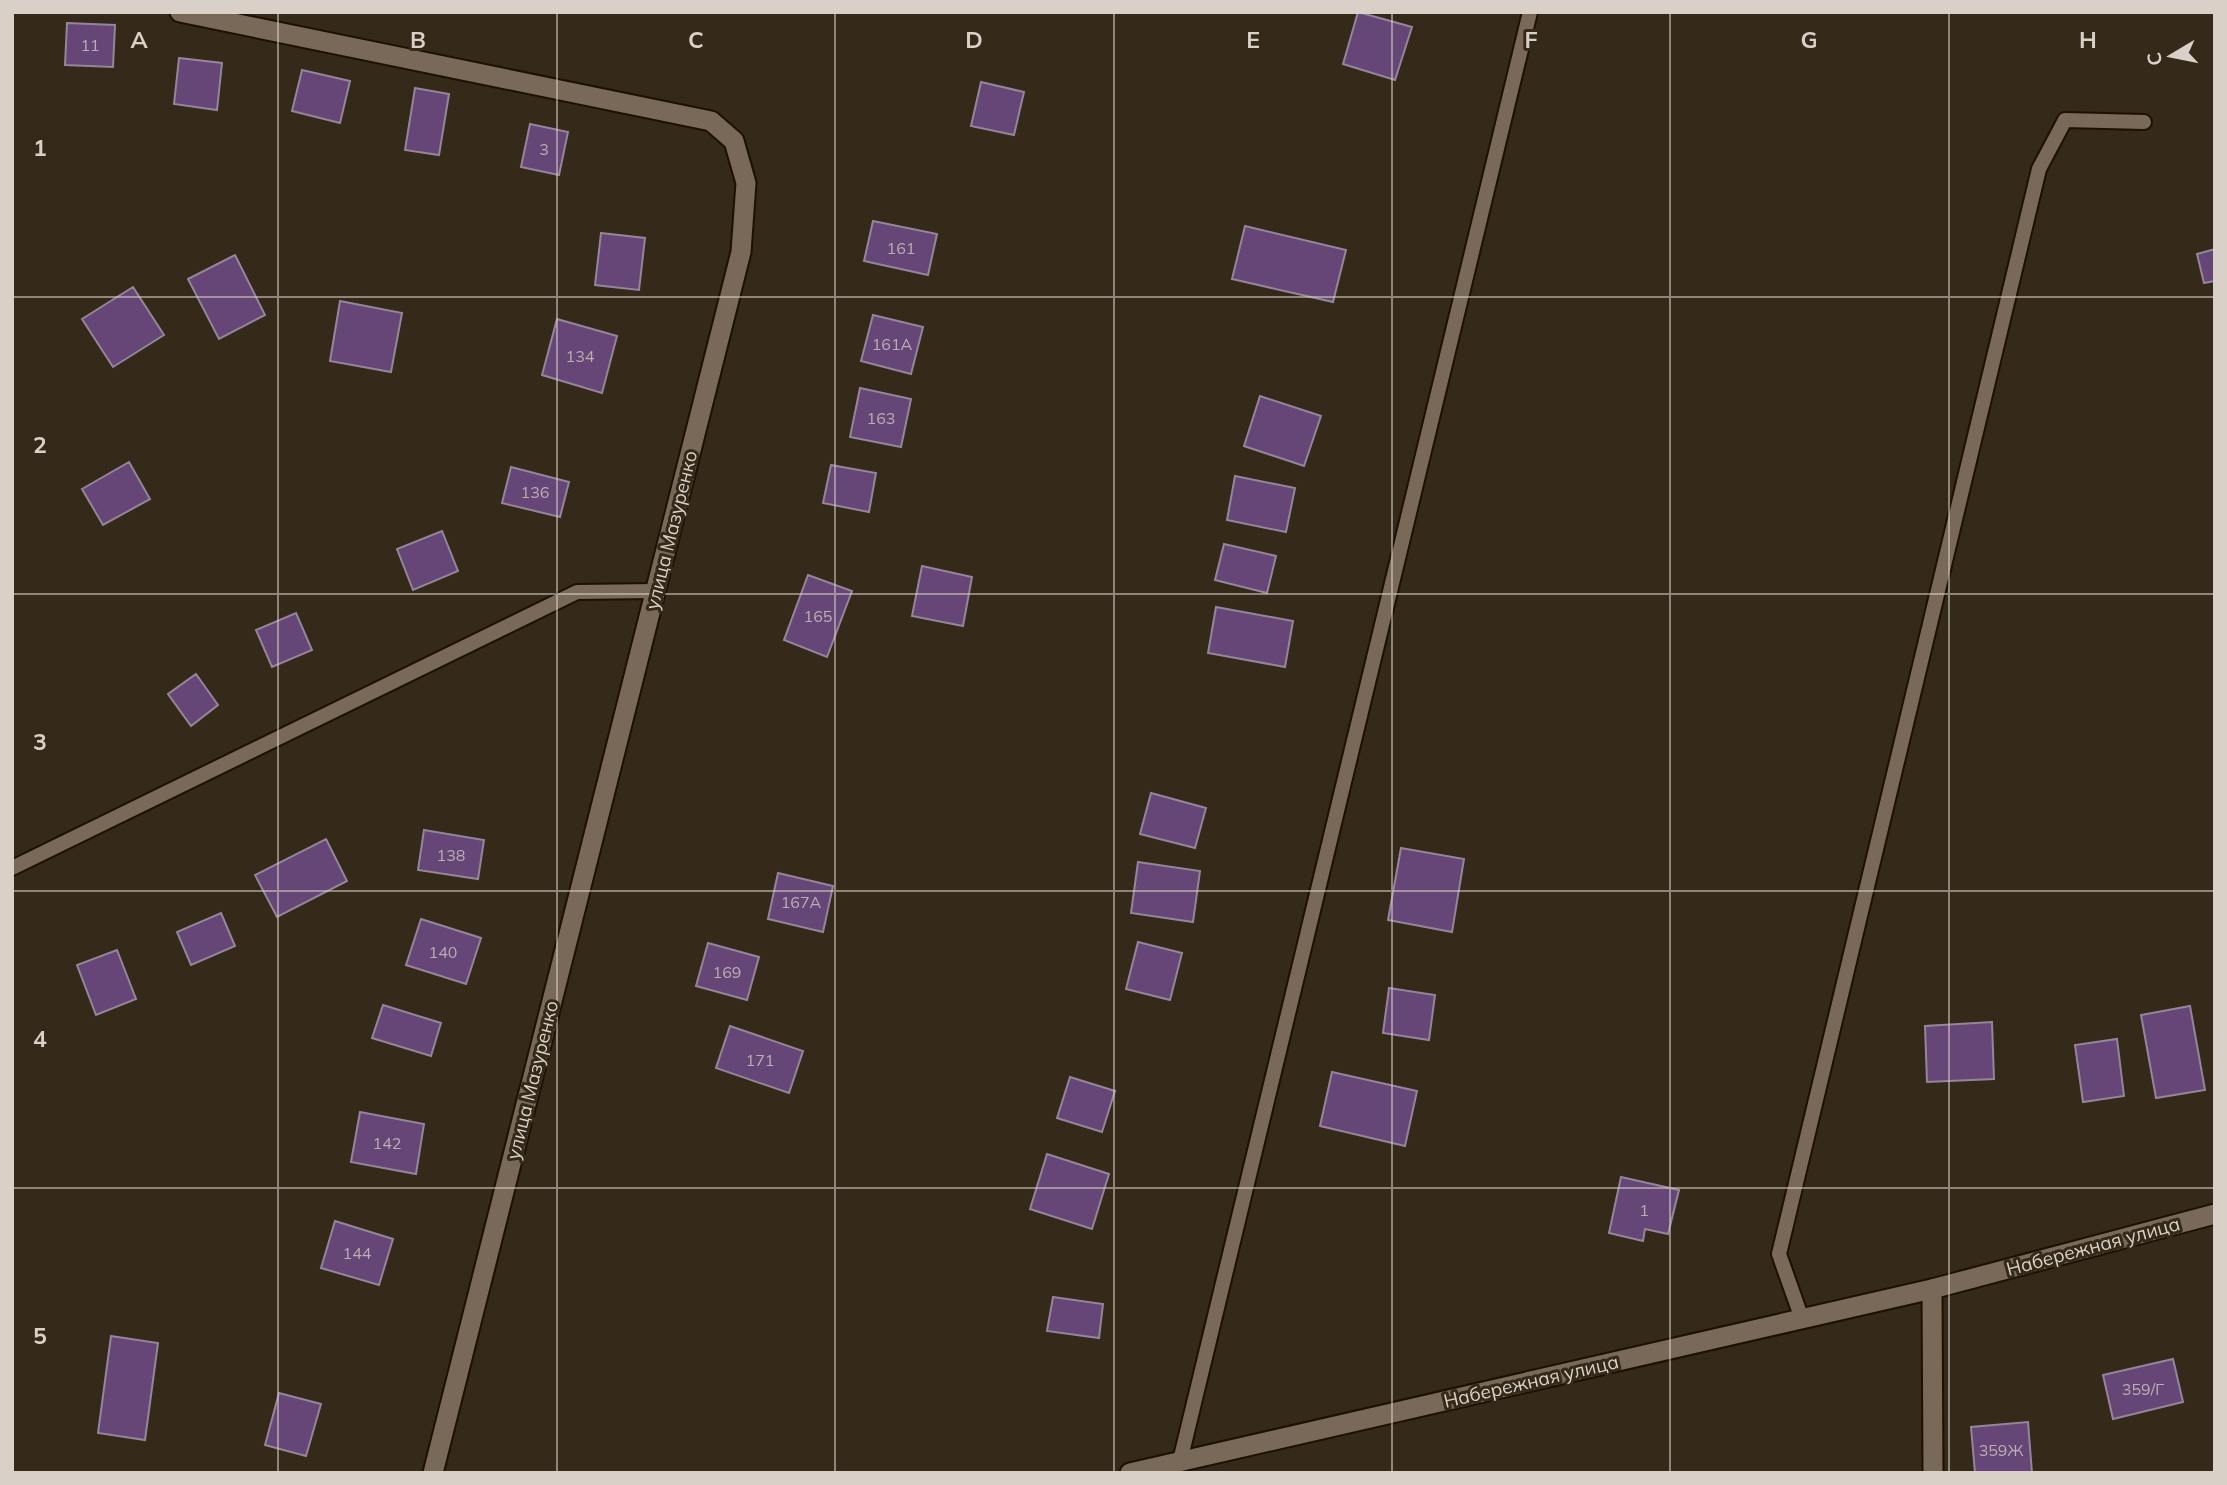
<svg xmlns="http://www.w3.org/2000/svg" width="2227" height="1485" viewBox="0 0 2227 1485" font-family="Mulish,sans-serif">
  <rect width="100%" height="100%" fill="#352919"/>
  <path fill="#654676" stroke="#93869a" stroke-width="2" d="M1358 12 1412 27 1395 80 1343 64Z
    M67 23 115 25 113 67 65 65Z
    M179 58 222 63 217 110 174 104Z
    M302 70 350 81 340 123 292 111Z
    M981 82 1024 92 1014 135 971 126Z
    M415 88 449 94 439 155 405 150Z
    M530 124 568 132 559 175 521 167Z
    M873 221 937 234 928 275 864 261Z
    M1245 226 1346 250 1333 302 1232 279Z
    M601 233 645 238 639 290 595 285Z
    M2215 249V281L2204 283 2197 254Z
    M235 255 265 315 219 339 188 279Z
    M133 287 164 335 113 367 82 319Z
    M340 301 402 313 391 372 330 361Z
    M873 315 923 327 911 374 861 361Z
    M557 319 617 336 602 393 542 375Z
    M860 388 911 399 901 447 850 437Z
    M1260 396 1321 416 1304 466 1244 446Z
    M129 462 150 499 103 525 82 489Z
    M831 465 876 473 869 512 823 503Z
    M511 467 569 482 560 517 502 503Z
    M1235 476 1295 488 1286 532 1227 520Z
    M442 531 458 571 413 590 397 549Z
    M1224 544 1276 556 1267 593 1215 580Z
    M922 566 972 577 963 626 912 616Z
    M808 575 852 591 827 657 784 640Z
    M1216 607 1293 621 1285 667 1208 653Z
    M296 613 312 650 272 667 256 630Z
    M196 674 218 705 191 726 168 694Z
    M1151 793 1206 808 1195 848 1140 834Z
    M424 830 484 840 478 879 418 870Z
    M326 839 347 881 277 917 255 875Z
    M1401 848 1464 859 1452 932 1388 920Z
    M1138 862 1200 871 1193 922 1131 913Z
    M778 873 833 886 823 932 768 919Z
    M221 913 235 946 191 965 177 932Z
    M421 919 481 938 466 984 406 965Z
    M1138 942 1182 953 1170 1000 1126 989Z
    M708 943 759 957 747 1000 696 986Z
    M117 950 136 999 96 1015 77 965Z
    M1389 988 1435 995 1429 1040 1383 1033Z
    M383 1005 441 1023 431 1056 372 1038Z
    M2190 1006 2205 1090 2156 1098 2141 1015Z
    M1992 1022 1994 1079 1927 1082 1925 1026Z
    M730 1026 803 1051 789 1093 716 1068Z
    M2117 1039 2124 1096 2083 1102 2075 1045Z
    M1332 1072 1417 1091 1405 1146 1320 1126Z
    M1070 1077 1115 1091 1102 1132 1057 1118Z
    M360 1112 424 1124 416 1174 351 1162Z
    M1047 1154 1109 1174 1092 1229 1030 1209Z
    M1621 1177 1679 1190 1668 1234 1645 1229 1643 1241 1609 1233Z
    M335 1221 393 1239 379 1285 321 1268Z
    M1053 1297 1103 1304 1099 1338 1047 1331Z
    M111 1336 158 1343 145 1440 98 1433Z
    M2173 1359 2183 1402 2113 1419 2103 1375Z
    M279 1393 321 1404 306 1456 265 1445Z
    M2028 1422 2032 1473H1975L1971 1427Z"/>
  <g fill="none" stroke-linecap="round" stroke-linejoin="round">
    <defs>
      <path id="service" d="M12 868 577 592 656 591
        M1802 1319 1779 1254 2039 169 2065 120 2144 122
        M1180 1461 1530 12"/>
      <path id="minor" d="M180 12 711 121 734 141 746 183 741 252 433 1473
        M1932 1289 1933 1473"/>
      <path id="tertiary" d="M1130 1473 1932 1289 2215 1214"/>
    </defs>
    <use href="#service" stroke="#1c1103" stroke-width="18"/>
    <use href="#minor" stroke="#1c1103" stroke-width="23"/>
    <use href="#tertiary" stroke="#1c1103" stroke-width="23"/>
    <use href="#service" stroke="#786958" stroke-width="14"/>
    <use href="#minor" stroke="#786958" stroke-width="19"/>
    <use href="#tertiary" stroke="#786958" stroke-width="19"/>
  </g>
  <path fill="none" stroke="#d9d1c7" stroke-width="2" stroke-opacity="0.55" d="M278 12V1473M557 12V1473M835 12V1473M1114 12V1473M1392 12V1473M1670 12V1473M1949 12V1473M12 297H2215M12 594H2215M12 891H2215M12 1188H2215"/>
  <g text-anchor="middle" stroke-width="6" stroke-linejoin="round" paint-order="stroke">
    <g font-size="16" fill="#bcaeb3">
      <text x="90" y="51">11</text>
      <text x="544" y="155">3</text>
      <text x="901" y="254">161</text>
      <text x="892" y="350">161А</text>
      <text x="580" y="362">134</text>
      <text x="881" y="424">163</text>
      <text x="535" y="498">136</text>
      <text x="818" y="622">165</text>
      <text x="451" y="861">138</text>
      <text x="801" y="908">167А</text>
      <text x="443" y="958">140</text>
      <text x="727" y="978">169</text>
      <text x="760" y="1066">171</text>
      <text x="387" y="1149">142</text>
      <text x="1644" y="1216">1</text>
      <text x="357" y="1259">144</text>
      <text x="2143" y="1395">359/Г</text>
      <text x="2001" y="1456">359Ж</text>
    </g>
    <g font-size="19" fill="#d9d1c7" stroke="#352919">
      <text transform="translate(671 530) rotate(-76)" y="7">улица Мазуренко</text>
      <text transform="translate(532 1080) rotate(-76)" y="7">улица Мазуренко</text>
      <text transform="translate(2093 1246) rotate(-15)" y="7">Набережная улица</text>
      <text transform="translate(1531 1381) rotate(-13)" y="7">Набережная улица</text>
    </g>
  </g>
  <g font-size="23" text-anchor="middle" font-weight="bold" fill="#d9d1c7" stroke="#352919" stroke-width="6" stroke-linejoin="round" paint-order="stroke">
    <text x="139" y="48">A</text>
    <text x="418" y="48">B</text>
    <text x="696" y="48">C</text>
    <text x="974" y="48">D</text>
    <text x="1253" y="48">E</text>
    <text x="1531" y="48">F</text>
    <text x="1809" y="48">G</text>
    <text x="2088" y="48">H</text>
    <text x="40" y="156">1</text>
    <text x="40" y="453">2</text>
    <text x="40" y="750">3</text>
    <text x="40" y="1047">4</text>
    <text x="40" y="1344">5</text>
  </g>
  <rect width="2227" height="1485" fill="none" stroke="#d9d1c7" stroke-width="28"/>
  <g transform="translate(2171 56) rotate(260)" stroke="#352919" stroke-width="5" paint-order="stroke">
  <path d="M0-5L12 26L0 18L-12 26Z" fill="#d9d1c7"/>
  <text y="-10" font-size="19" font-weight="bold" text-anchor="middle" fill="#d9d1c7">С</text>
  </g>
</svg>
